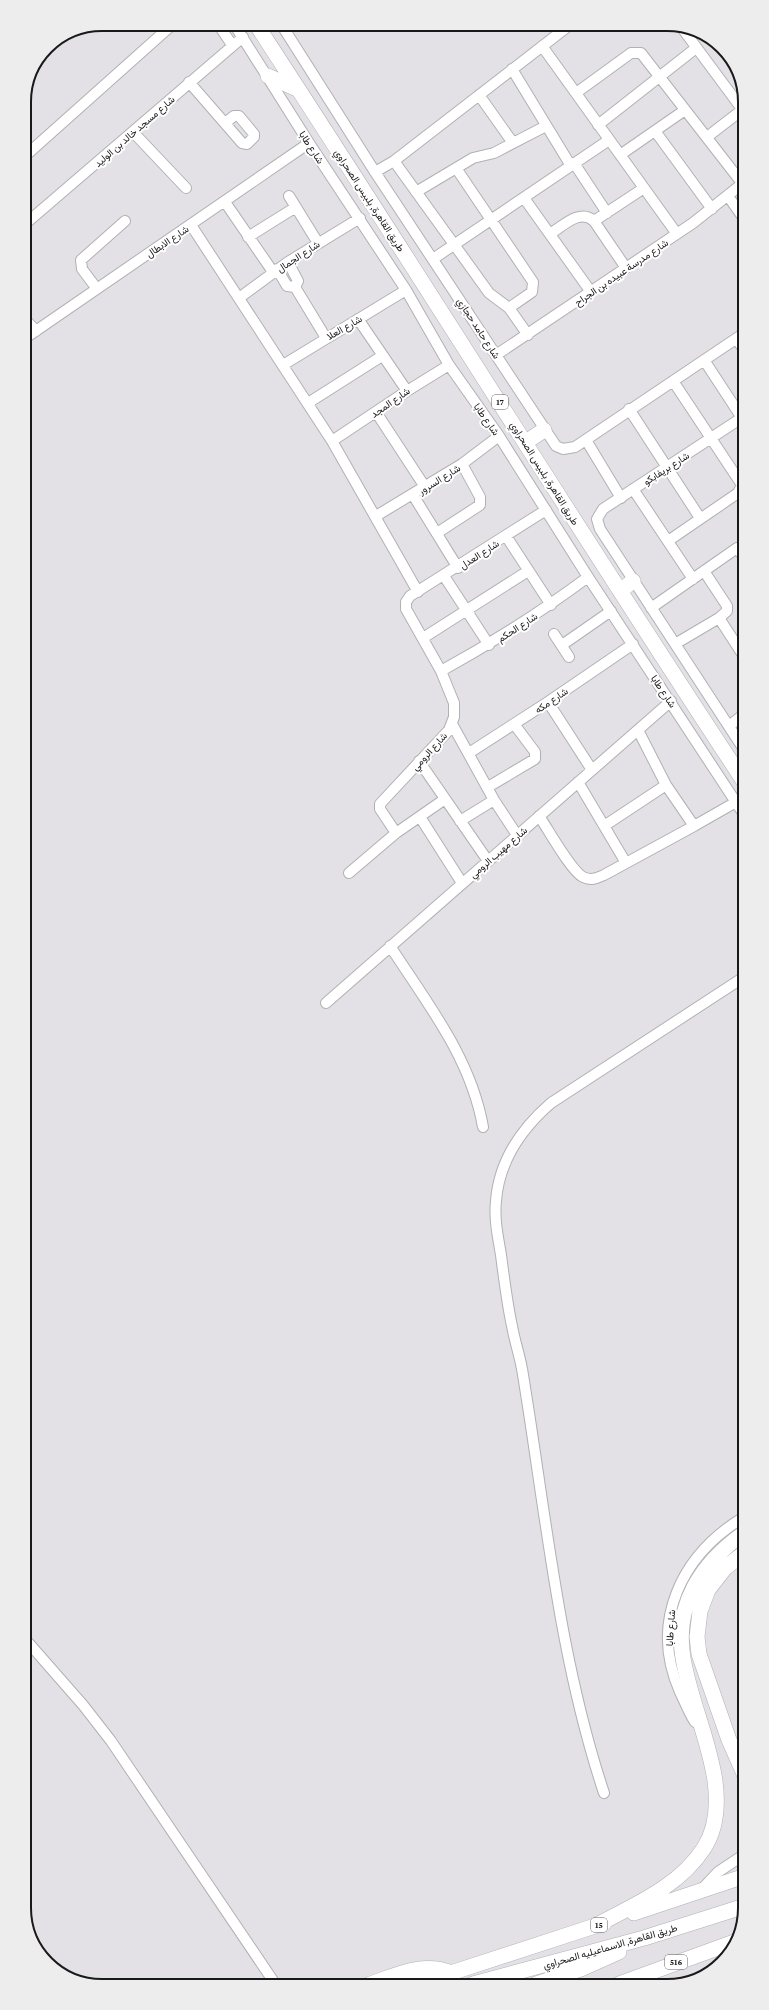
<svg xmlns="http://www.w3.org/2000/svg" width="769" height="2010" viewBox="0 0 769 2010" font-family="'Crimson Pro',Vazirmatn,serif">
  <rect width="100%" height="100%" fill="#e3e1e6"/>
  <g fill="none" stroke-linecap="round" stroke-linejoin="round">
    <defs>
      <path id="minor" d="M218 24 232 45
        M234 24 309 143 406 290 449 365 499 436 588 577 743 813
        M281 24 375 172 556 446 563 449 575 447 743 334
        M682 28 742 109
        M542 46 677 234
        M512 69 571 166
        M189 82 242 143 247 144 254 137V134L239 116H234L225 123
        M576 93 631 53H641L742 183
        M479 95 513 143
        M598 125 696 48
        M655 131 712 209
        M133 132 186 188
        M707 137 742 110
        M620 155 685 110
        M24 157 173 24
        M394 161 489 293 509 308 528 335
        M574 163 607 213
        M456 168 533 282 532 292 509 308
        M375 172 394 161 571 24
        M416 192 473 158 494 153 546 126
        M289 196 318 243
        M728 196 742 216
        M524 198 591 292
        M225 202 273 272
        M594 221 644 188
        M24 225 243 37
        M191 225 332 441 418 592
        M550 234C563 226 580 208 594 221L626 268
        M248 237 296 207
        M433 259 609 140
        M288 262 298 281 295 287
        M277 269 287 286 295 287
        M295 287 326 338
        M97 289 82 269 81 260 125 221
        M239 298 288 262 360 218
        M24 318 36 331
        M358 319 407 391
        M24 339 309 143
        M736 339 743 348
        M496 355 693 223 742 184
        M704 360 742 418
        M283 365 406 290
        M308 403 382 356
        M629 409 700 518
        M376 412 425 487
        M743 417 603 509 597 519 600 529 743 748
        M586 440 621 498
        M332 441 407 391 449 365
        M633 489 693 579
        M413 495 458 568
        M376 516 462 464 499 436
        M437 533 480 505V497L462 464
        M506 536 551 605
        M668 541 738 493 742 485 673 381
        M444 576 489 645
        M651 608 737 548 743 556
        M719 618 743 655
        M554 634 569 657
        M423 638 528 571
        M675 644 719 618 727 611V606L704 571
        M562 645 611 611
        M441 671C492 643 541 612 588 577
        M548 702 592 770
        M452 724 494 800 517 835
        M729 726 743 715
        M469 753 548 702 633 644
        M419 761 488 861
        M578 782 626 863
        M488 787 535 759V752L514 724
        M539 816C548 829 571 871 583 877 591 881 597 878 604 875L694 826 666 785 638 730
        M420 817 462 883
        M460 821 494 800
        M604 826 666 785
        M694 826 736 802
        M396 833 380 809V804L449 730 454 717V703L441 671 406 609V602L410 596 546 510
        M349 873 396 833 445 799
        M390 946C427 1003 471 1058 483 1127
        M326 1003 671 701
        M26 1640 83 1705 111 1741 276 1985
        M695 1722C689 1713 685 1702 680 1692 649 1622 681 1555 744 1517
        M604 1793C559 1658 546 1515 523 1375 521 1359 515 1343 512 1326 507 1303 504 1278 501 1255 498 1237 494 1219 496 1201 499 1161 521 1129 551 1103L744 977
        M702 1889 718 1872 745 1854"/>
      <path id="highway" d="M256 24C420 275 578 530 743 780
        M268 76 299 90
        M526 442 544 430
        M620 591 633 581
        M744 1553 725 1568 708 1590 700 1611 697 1637 699 1654 729 1740 745 1776
        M634 1913 745 1876
        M595 1926C634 1905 679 1887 704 1848 717 1828 718 1804 715 1781 709 1739 690 1700 683 1658 674 1604 702 1563 744 1533
        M417 1984 604 1923
        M473 1984 644 1938 745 1906
        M536 1984 581 1969 619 1952
        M619 1984 734 1942
        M368 1985C396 1975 423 1961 452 1973"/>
    </defs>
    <use href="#minor" stroke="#b1b0b4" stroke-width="12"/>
    <use href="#highway" stroke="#b1b0b4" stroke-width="16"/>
    <use href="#minor" stroke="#fff" stroke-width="10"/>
    <use href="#highway" stroke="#fff" stroke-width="15"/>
  </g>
  <g text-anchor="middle" stroke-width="4" stroke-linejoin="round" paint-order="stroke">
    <g fill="#fff" stroke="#5e5e5f" stroke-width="1">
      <rect x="492" y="395" width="16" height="14" rx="3"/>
      <rect x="591" y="1918" width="16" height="14" rx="3"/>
      <rect x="665" y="1955" width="22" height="14" rx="3"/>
    </g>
    <g font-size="9" font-weight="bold" fill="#19191a">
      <text x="500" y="405">17</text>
      <text x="599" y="1928">15</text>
      <text x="676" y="1965">516</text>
    </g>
    <g font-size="10" fill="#19191a" stroke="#fff">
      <text transform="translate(134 131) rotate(-41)" y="4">شارع مسجد خالد بن الوليد</text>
      <text transform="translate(312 147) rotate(57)" y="4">شارع طابا</text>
      <text transform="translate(370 200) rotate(57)" y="4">طريق القاهرة, بلبيس الصحراوي</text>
      <text transform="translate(167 241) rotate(-34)" y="4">شارع الابطال</text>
      <text transform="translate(298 256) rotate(-33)" y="4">شارع الجمال</text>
      <text transform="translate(621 272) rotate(-34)" y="4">شارع مدرسة عبيده بن الجراح</text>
      <text transform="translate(344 327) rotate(-30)" y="4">شارع العلا</text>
      <text transform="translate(479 328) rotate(57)" y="4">شارع حامد حجازي</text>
      <text transform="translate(390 402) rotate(-35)" y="4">شارع المجد</text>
      <text transform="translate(487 419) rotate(55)" y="4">شارع طابا</text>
      <text transform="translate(666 468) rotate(-33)" y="4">شارع بريفابكو</text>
      <text transform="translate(545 473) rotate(58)" y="4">طريق القاهرة, بلبيس الصحراوي</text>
      <text transform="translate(439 479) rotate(-32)" y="4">شارع السرور</text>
      <text transform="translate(479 554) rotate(-33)" y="4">شارع العدل</text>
      <text transform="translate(517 627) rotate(-33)" y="4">شارع الحكم</text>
      <text transform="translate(664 691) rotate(56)" y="4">شارع طابا</text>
      <text transform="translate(551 700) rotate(-34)" y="4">شارع مكه</text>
      <text transform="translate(429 751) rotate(-48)" y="4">شارع الرومي</text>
      <text transform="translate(498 852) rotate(-41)" y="4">شارع مهيب الرومي</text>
      <text transform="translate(670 1628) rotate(-86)" y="4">شارع طابا</text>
      <text transform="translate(610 1946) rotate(-16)" y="4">طريق القاهرة, الاسماعيليه الصحراوي</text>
    </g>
  </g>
  <path d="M0 0H769V2010H0ZM102 31H667A71 71 0 0 1 738 102V1908A71 71 0 0 1 667 1979H102A71 71 0 0 1 31 1908V102A71 71 0 0 1 102 31Z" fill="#ededed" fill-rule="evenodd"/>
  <path fill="none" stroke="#19191a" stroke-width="2" d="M102 31H667A71 71 0 0 1 738 102V1908A71 71 0 0 1 667 1979H102A71 71 0 0 1 31 1908V102A71 71 0 0 1 102 31Z"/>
</svg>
